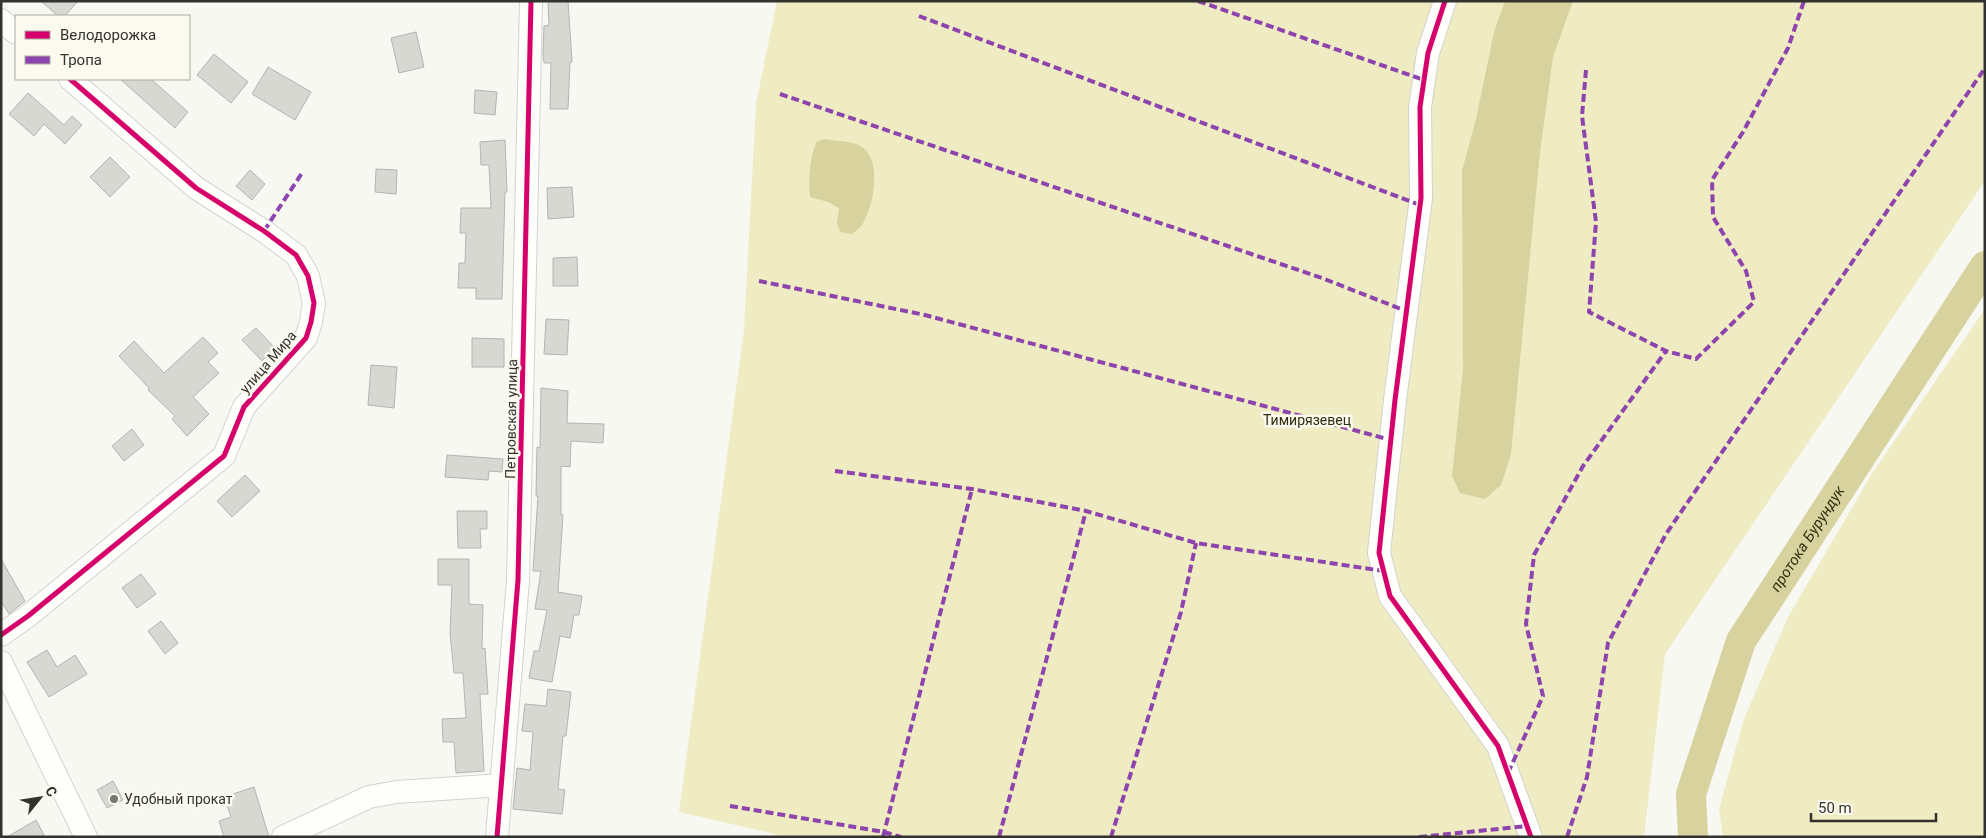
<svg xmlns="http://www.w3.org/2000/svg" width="1986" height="838" viewBox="0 0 1986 838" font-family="Roboto,sans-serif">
  <rect width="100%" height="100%" fill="#f8f8f2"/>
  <path fill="#efebc2" d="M777 1H1985V181L1665 654 1644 837H788L679 812 744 330 756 103Z
    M1985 309V837H1723L1719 809 1744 719 1788 617 1873 472Z"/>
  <path fill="#d8d29f" d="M1505 1H1573L1553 57 1540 152 1511 454 1501 485 1485 499 1460 493 1452 476 1463 370 1462 171 1476 119 1494 32Z
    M825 139C837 142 852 140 862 147 882 161 874 204 863 223 861 227 856 231 852 234L840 232 837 223 839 208 828 202 810 197C808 180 810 156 817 141Z"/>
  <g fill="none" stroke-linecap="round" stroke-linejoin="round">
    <path stroke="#d8d29f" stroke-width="30" id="s1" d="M1693 837 1691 794 1741 641 1985 266"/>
  </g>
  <path fill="#d8d8d3" stroke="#b4b4b0" d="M41 1H78L65 16H58Z
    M548 1H568L572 62H570L568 109H550L551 63H544L543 54 544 26 549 25Z
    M416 32 424 67 399 73 391 38Z
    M214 54 248 82 231 103 197 75Z
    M268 67 311 92 295 120 252 94Z
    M120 79H151L188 112 175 128Z
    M475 90 497 92 495 115 474 113Z
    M28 93 64 125 72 116 82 125 65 144 44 124 34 136 9 114Z
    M505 140 507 192H505L502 299H476V288H458L459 263H465L466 233H460L461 208H491L489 165H481L480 142Z
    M110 157 130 177 110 197 90 177Z
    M376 169 397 170 396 194 375 192Z
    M250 170 265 184 252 200 236 186Z
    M572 187 574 217 548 219 547 188Z
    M577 257 578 286H553V258Z
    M546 319 569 320 567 355 544 354Z
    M256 328 275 348 262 361 242 340Z
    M203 337 218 353 208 362 219 373 193 397 209 414 187 436 172 419 175 416 148 390 149 388 119 356 134 341 164 373Z
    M472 338 504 339V367H472Z
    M371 365 397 367 394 408 368 405Z
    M541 388 568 391 567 423 604 424 603 443 571 441 570 467 561 466V515H563L558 592 582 596 579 615H574L570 638 560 636 552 682 529 678 534 651H539L547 610 535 609 541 571H533L538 496H536L537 447 540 448Z
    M132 429 144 445 124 461 112 446Z
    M447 455 503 459 502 472 489 471 488 480 445 477Z
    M245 475 260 491 232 517 217 501Z
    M457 511H487V529H480L481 548H458Z
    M1 559 25 601 9 614 1 601Z
    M438 559H469V604L483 605 482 649 485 648 488 694H480L484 771 456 773 454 742H443L442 719 466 718 463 673H454L450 633 452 585H438Z
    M141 574 156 594 137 608 122 588Z
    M161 621 178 643 165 654 148 631Z
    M47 650 57 667 75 655 87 674 49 697 27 662Z
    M548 689 571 692 566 736H563L558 789 565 790 562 814 513 809 517 768 530 770 533 732 522 731 525 704 546 706Z
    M113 781 123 800 107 808 97 790Z
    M254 787 269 837H224L219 821 231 817 224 797Z
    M36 820 45 837H7Z"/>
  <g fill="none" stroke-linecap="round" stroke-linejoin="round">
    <defs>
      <path id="minor" d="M1445 1 1428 53 1420 107 1421 198 1395 400 1379 553 1390 596 1498 746 1531 837
        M1 20 16 33
        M1 635 28 616 224 456 244 407 306 338 311 322 314 303 308 276 296 255 264 231 196 188 70 79
        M1 662 86 837
        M283 837 369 797 396 792 502 785
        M497 837 518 580 531 1"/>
    </defs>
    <use href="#minor" stroke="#d3d3ce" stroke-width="24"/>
    <use href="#minor" stroke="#fefefd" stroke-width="22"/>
    <path stroke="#8e44ad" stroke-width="4" stroke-dasharray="8 4" stroke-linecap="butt" d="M1198 1 1424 80
      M919 16 1420 205
      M1586 70 1582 116 1596 222 1589 312 1666 351 1696 359 1754 302 1746 271 1713 217 1712 180 1743 132 1788 48 1804 1
      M780 94 1322 278 1406 311
      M264 231 302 173
      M759 281 925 315 1391 440
      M835 471 972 489 1086 511 1196 543 1384 571
      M1508 773 1543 696 1526 624 1534 555 1583 466 1666 351
      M730 806 884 832 901 837
      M883 837 972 489
      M999 837 1086 511
      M1111 837 1181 612 1196 543
      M1419 837 1527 826
      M1567 837 1587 777 1608 643 1666 534 1985 68"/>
    <defs>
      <path id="cycleway" d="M1445 1 1428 53 1420 107 1421 198 1395 400 1379 553 1390 596 1498 746 1531 837
        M1 635 28 616 224 456 244 407 306 338 311 322 314 303 308 276 296 255 264 231 196 188 70 79
        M497 837 518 580 531 1"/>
    </defs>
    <use href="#cycleway" stroke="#fbfaef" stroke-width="8"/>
    <use href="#cycleway" stroke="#d6006c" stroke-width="5"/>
  </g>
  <circle fill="#787773" stroke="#fbfaef" stroke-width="2" cx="114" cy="799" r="5"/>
  <g text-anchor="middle" stroke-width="5" stroke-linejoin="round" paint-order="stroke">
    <g font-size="14" fill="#33322e" stroke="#fbfaef">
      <text transform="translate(268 362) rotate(-49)" y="5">улица Мира</text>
      <text transform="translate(511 419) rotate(-89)" y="5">Петровская улица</text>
    </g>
    <g font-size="14" fill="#312d0d" stroke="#fbfaef">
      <text x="1307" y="425">Тимирязевец</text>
    </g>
    <g font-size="14" fill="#33322e" stroke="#fbfaef" text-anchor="start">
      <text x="124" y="804">Удобный прокат</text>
    </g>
    <g font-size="15" font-style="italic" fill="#343011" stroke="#fbfaef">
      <text dy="5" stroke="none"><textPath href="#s1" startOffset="326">протока Бурундук</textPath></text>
    </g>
  </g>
  <rect width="1986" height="838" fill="none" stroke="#33322e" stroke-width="5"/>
  <rect x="15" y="15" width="175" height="65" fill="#fbfaef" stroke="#abaaa2"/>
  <rect x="25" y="31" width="25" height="8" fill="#d6006c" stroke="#abaaa2"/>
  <text x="60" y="40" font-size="15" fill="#33322e">Велодорожка</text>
  <rect x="25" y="56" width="25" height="8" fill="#8e44ad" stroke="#abaaa2"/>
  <text x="60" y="65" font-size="15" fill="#33322e">Тропа</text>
  <g transform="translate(40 798) rotate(60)" stroke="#fbfaef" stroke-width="4" paint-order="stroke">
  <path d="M0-4L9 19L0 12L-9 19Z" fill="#33322e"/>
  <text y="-8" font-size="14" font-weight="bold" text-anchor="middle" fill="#33322e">С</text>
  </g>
  <path d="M1811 813v8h125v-8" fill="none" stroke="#33322e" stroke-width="2.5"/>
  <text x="1818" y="813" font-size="15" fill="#33322e" stroke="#fbfaef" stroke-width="4" paint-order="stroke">50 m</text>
</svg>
